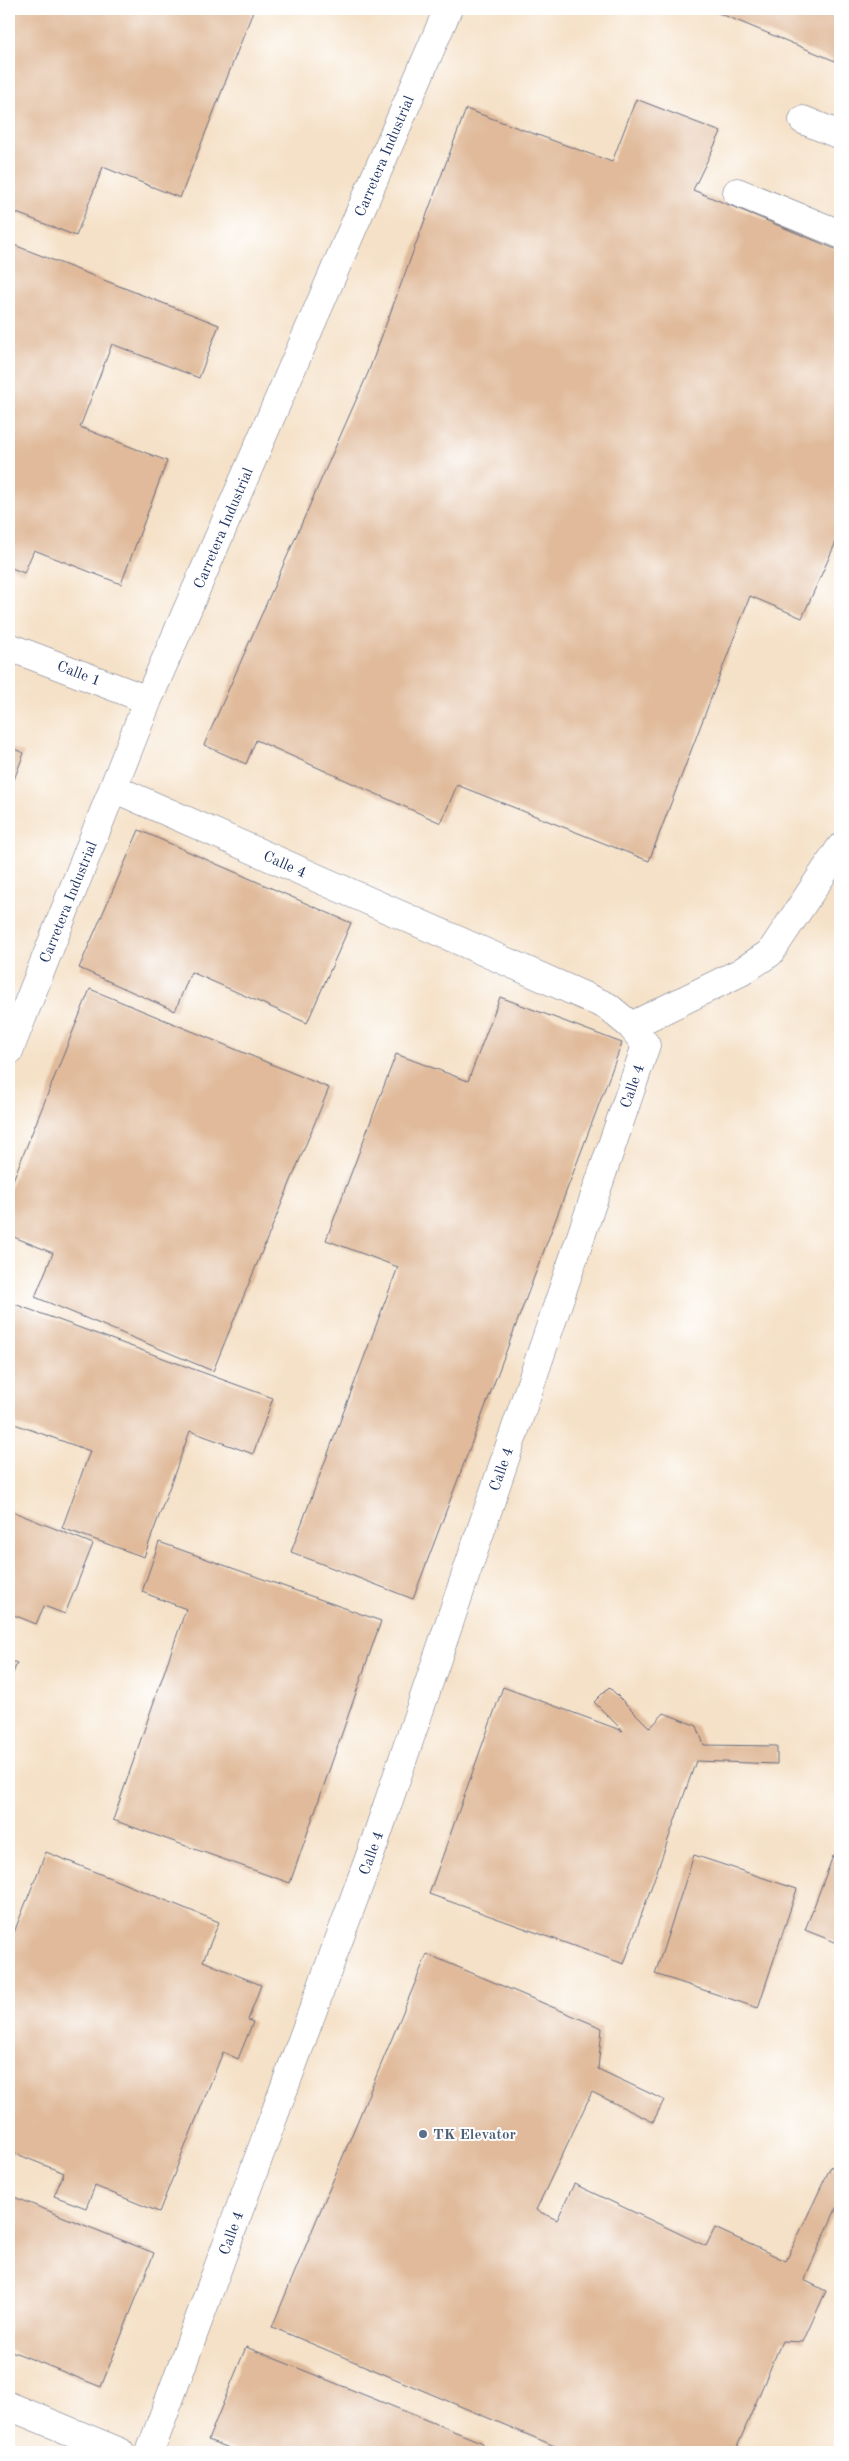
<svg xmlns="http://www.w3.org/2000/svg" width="849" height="2461" viewBox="0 0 849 2461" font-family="'Old Standard TT',serif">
  <rect width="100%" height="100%" fill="#fff"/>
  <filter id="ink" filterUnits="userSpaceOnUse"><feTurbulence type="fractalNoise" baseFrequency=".02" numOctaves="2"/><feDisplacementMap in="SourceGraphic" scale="10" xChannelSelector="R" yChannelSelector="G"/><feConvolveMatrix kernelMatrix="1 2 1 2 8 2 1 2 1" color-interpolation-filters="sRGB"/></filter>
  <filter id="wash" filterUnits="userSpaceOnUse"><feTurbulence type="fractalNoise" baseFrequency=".0096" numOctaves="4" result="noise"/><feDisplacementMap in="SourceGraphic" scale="20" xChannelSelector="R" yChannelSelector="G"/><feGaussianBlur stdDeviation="1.12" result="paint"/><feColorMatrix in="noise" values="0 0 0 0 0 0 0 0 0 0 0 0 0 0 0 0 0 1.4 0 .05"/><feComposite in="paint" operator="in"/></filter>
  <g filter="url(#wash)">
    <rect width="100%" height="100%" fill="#f5e1c7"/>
    <g id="blocks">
      <path fill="#e0ba9a" d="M9 9H254L180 198 103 167 76 236 9 210Z
        M709 9H840V63Z
        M636 99 721 132 693 190 840 251V533L802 618 750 596 649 861 457 785 441 823 256 740 246 764 204 745 368 373 466 109 612 162Z
        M9 243 219 325 199 378 112 344 80 427 167 461 121 584 34 550 24 573 9 567Z
        M9 747 24 753 9 793Z
        M139 830 351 923 307 1023 191 972 175 1011 79 968Z
        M90 989 329 1088 213 1371 35 1297 53 1253 9 1235V1190Z
        M500 997 622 1043 413 1599 291 1552 398 1267 326 1240 396 1054 468 1081Z
        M9 1302 273 1398 253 1454 190 1431 144 1557 62 1528 90 1451 9 1422Z
        M9 1510 93 1544 65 1614 44 1606 36 1624 9 1613Z
        M159 1542 381 1621 290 1883 113 1820 186 1609 142 1592Z
        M9 1660 17 1663 9 1683Z
        M503 1687 623 1731 594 1702 609 1687 650 1728 664 1713 697 1726 704 1745 777 1746V1764L696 1761 624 1964 429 1894Z
        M46 1852 219 1922 203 1961 261 1985 248 2020 253 2022 238 2059 223 2052 159 2212 95 2186 86 2208 54 2196 64 2173 9 2151V1945Z
        M694 1855 797 1889 758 2008 655 1974Z
        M833 1856 840 1858V1944L805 1930Z
        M427 1954 602 2028 598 2069 664 2100 653 2122 592 2092 536 2210 557 2220 574 2184 706 2246 715 2228 786 2261 831 2166 840 2177V2200L804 2280 826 2291 803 2342 782 2341 735 2452H569L272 2327Z
        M9 2195 154 2253 101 2387 9 2350Z
        M246 2347 483 2443 480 2452H240L208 2440Z"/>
    </g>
  </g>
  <g filter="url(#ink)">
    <use href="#blocks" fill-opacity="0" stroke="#676d83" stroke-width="1"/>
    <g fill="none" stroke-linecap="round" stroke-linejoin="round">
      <defs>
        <path id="minor" d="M803 120 840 135
          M737 192 840 234
          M9 647 148 700
          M113 788 607 1006 631 1026 646 1045 372 1850 150 2452
          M631 1026 741 972 770 953 840 848
          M9 1051 148 700 448 9
          M9 2406 120 2452"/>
      </defs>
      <use href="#minor" stroke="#676d83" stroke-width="29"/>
      <use href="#minor" stroke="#fff" stroke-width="28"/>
    </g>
  </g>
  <circle fill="#5c6f8a" stroke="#fff" stroke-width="2" cx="423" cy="2134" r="5"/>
  <g text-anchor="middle" stroke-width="4" stroke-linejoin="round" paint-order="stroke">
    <g font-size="15" fill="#1b2f5e" stroke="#fff">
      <text transform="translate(384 156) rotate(-67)" y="5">Carretera Industrial</text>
      <text transform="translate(223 528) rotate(-67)" y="5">Carretera Industrial</text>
      <text transform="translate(79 673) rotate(21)" y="5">Calle 1</text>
      <text transform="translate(285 864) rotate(24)" y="5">Calle 4</text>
      <text transform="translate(68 902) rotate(-68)" y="5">Carretera Industrial</text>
      <text transform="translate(632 1086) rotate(-71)" y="5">Calle 4</text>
      <text transform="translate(501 1469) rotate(-71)" y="5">Calle 4</text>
      <text transform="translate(371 1853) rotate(-70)" y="5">Calle 4</text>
      <text transform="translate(231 2233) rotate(-70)" y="5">Calle 4</text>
    </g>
    <g font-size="15" font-weight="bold" fill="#4e5e75" stroke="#fff" text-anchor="start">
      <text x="433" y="2139">TK Elevator</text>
    </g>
  </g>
  <rect width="849" height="2461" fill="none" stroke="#fff" stroke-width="30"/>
</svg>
